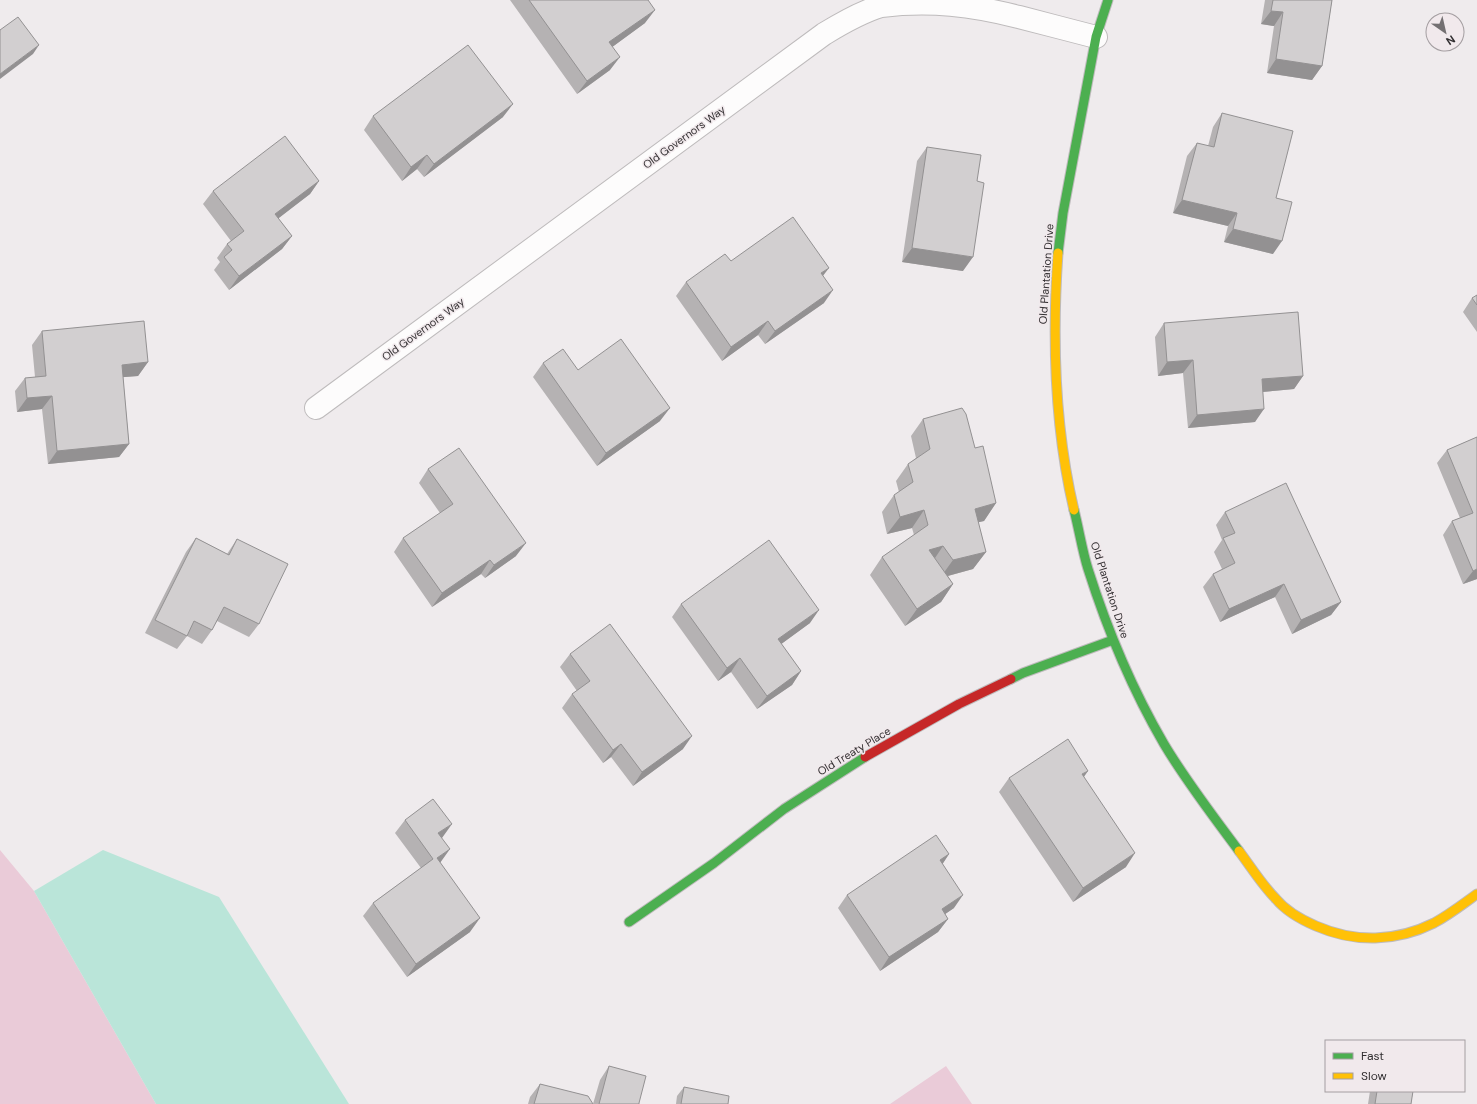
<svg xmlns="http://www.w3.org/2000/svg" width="1477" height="1104" viewBox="0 0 1477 1104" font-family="'DM Sans',sans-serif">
  <rect width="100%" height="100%" fill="#efebed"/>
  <path fill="#eacbd8" d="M0 850 34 891 156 1104H0Z
    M946 1066 972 1104H890Z"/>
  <path fill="#bae5d9" d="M103 850 219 897 349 1104H156L34 891Z"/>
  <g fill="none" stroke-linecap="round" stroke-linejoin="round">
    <defs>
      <path id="street" d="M316 408 824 34C842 23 861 12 881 6 930 0 972 5 1019 17 1045 24 1070 30 1096 37"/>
      <path id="fast" d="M1058 253 1063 213 1096 37 1108 0
        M1074 510C1079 529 1082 550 1088 569 1107 629 1132 689 1164 744 1186 781 1213 816 1239 851
        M1011 679 1023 673 1113 640
        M629 922 714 863 784 809 865 757"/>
      <path id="slow" d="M1058 253C1052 339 1054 425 1074 510
        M1239 851C1251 867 1262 885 1276 899 1286 911 1302 920 1316 926 1355 943 1396 942 1434 923 1449 915 1463 904 1477 894"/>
      <path id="jam" d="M865 757 959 704 1011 679"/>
    </defs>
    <use href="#street" stroke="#bebbbc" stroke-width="24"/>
    <use href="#fast" stroke="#bebbbc" stroke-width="11"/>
    <use href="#slow" stroke="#bebbbc" stroke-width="11"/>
    <use href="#jam" stroke="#bebbbc" stroke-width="11"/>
    <use href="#street" stroke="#fdfcfc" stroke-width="22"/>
    <use href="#fast" stroke="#4caf50" stroke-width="9"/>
    <use href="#slow" stroke="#ffc107" stroke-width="9"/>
    <use href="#jam" stroke="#c62828" stroke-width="9"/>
  </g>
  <path fill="#b5b2b3" d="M510 0H648L645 23 612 47 610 70 577 94Z
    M1265 0H1332L1322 66 1312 80 1267 73 1274 26 1261 24Z
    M1222 113 1276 198 1273 254 1224 242 1228 226 1173 213 1187 156 1197 143 1208 146 1213 127Z
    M373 116 503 117 424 177 417 169 402 181 364 130Z
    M927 147 963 271 902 262 917 161Z
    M319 181 310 194 278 218 292 236 282 249 229 290 214 270 220 262 217 258 227 244 231 241 203 204 213 191Z
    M731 261 823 275 824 303 765 344 758 335 722 361 676 296 686 282Z
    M1477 295V332L1463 312 1472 298Z
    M1164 323 1303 376 1294 389 1263 392 1255 422 1188 428 1183 373 1158 376 1155 337Z
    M42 331 148 362 138 376 123 377 129 444 119 457 48 464 42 409 17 412 15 391 25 378 35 377 32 345Z
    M543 363 578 370 660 421 597 466 533 377Z
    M923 419 975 448 996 503 984 521 978 522 986 552 973 569 948 576 953 584 941 602 905 626 870 575 882 557 914 535 912 528 887 534 882 512 894 495 899 492 896 481 908 464 916 458 911 436Z
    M1477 437V579L1463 584 1443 535 1452 521 1460 518 1437 463 1447 450Z
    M428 469 516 556 485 578 481 574 432 607 394 552 403 538 440 513 419 483Z
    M1225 512 1341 602 1331 615 1292 634 1275 597 1220 622 1203 587 1213 574 1222 569 1214 552 1222 540 1216 525Z
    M196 538 227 554 237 539 259 624 249 637 217 621 212 630 202 644 187 636 177 649 145 633 186 552Z
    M681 604 810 623 781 644 801 671 792 685 757 709 731 672 718 681 672 617Z
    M570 654 683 749 633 786 611 757 603 763 562 708 572 694 577 691 560 667Z
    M1084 777 1126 867 1073 902 999 792 1009 778Z
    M405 820 442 838 440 863 470 932 407 977 363 916 373 903 421 868 395 833Z
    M949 854 942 864 954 908 945 914 948 919 938 932 880 971 838 908 847 895Z
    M609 1066 639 1104H528L530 1097 540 1084 593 1104 600 1080Z
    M684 1087 728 1104H676L677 1096Z
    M1370 1091H1413L1411 1104H1368Z"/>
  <path fill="#939192" d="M655 10 645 23 600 56 609 42Z
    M1271 11 1283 12 1274 26 1261 24Z
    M39 45 33 54 0 79V74Z
    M620 57 610 70 577 94 587 81Z
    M1276 59 1322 66 1312 80 1267 73Z
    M513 104 503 117 424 177 434 164Z
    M427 155 417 169 402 181 411 167Z
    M319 181 310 194 266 228 275 214Z
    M1182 200 1237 213 1228 226 1173 213Z
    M1233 229 1282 241 1273 254 1224 242Z
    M292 236 282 249 229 290 239 276Z
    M912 248 973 257 963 271 902 262Z
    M829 268 819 281 821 273Z
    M833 290 824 303 765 344 775 331Z
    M768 321 758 335 722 361 731 347Z
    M1193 360 1183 373 1158 376 1167 362Z
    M148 362 138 376 112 378 122 365Z
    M1303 376 1294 389 1252 393 1262 379Z
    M52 396 42 409 17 412 27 398Z
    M670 408 660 421 597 466 606 453Z
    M1264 409 1255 422 1188 428 1197 415Z
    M129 444 119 457 48 464 57 451Z
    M996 503 984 521 962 526 975 509Z
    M924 510 912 528 887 534 900 517Z
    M526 543 516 556 485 578 494 565Z
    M943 546 931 564 929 550Z
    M986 552 973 569 940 578 953 560Z
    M490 560 481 574 432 607 442 593Z
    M1477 569V579L1463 584 1473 571Z
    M953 584 941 602 905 626 917 609Z
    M1284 584 1275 597 1220 622 1229 609Z
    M1341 602 1331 615 1292 634 1301 620Z
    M819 610 810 623 769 653 778 639Z
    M740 658 731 672 718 681 727 668Z
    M801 671 792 685 757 709 767 696Z
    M692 736 683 749 633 786 642 772Z
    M621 744 611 757 603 763 613 750Z
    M1088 771 1079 784 1082 774Z
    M452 824 442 838 429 847 438 833Z
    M450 849 440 863 427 872 437 858Z
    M1135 853 1126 867 1073 902 1083 888Z
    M949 854 940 868V860Z
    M963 895 954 908 932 923 942 909Z
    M480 918 470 932 407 977 416 964Z
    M948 919 938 932 880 971 889 957Z"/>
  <path fill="#d2cfd0" stroke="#939192" d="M529 0H648L655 10 609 42 620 57 587 81Z
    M1273 0H1332L1322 66 1276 59 1283 12 1271 11Z
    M18 17 39 45 0 74V30Z
    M468 45 513 104 434 164 427 155 411 167 373 116Z
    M1222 113 1293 131 1276 198 1292 202 1282 241 1233 229 1237 213 1182 200 1197 143 1214 147Z
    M285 136 319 181 275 214 292 236 239 276 224 257 232 250 227 244 244 231 213 191Z
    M927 147 981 155 977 181 984 183 973 257 912 248Z
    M793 217 829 268 821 273 833 290 775 331 768 321 731 347 686 282 725 254 731 261Z
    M1477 295V305L1472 298Z
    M1298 312 1303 376 1262 379 1264 409 1197 415 1193 360 1167 362 1164 323Z
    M144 321 148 362 122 365 129 444 57 451 52 396 27 398 25 378 46 376 42 331Z
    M621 339 670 408 606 453 543 363 563 349 578 370Z
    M962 408 966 414 975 448 983 446 996 503 975 509 986 552 953 560 943 546 929 550 953 584 917 609 882 557 928 525 924 510 900 517 894 495 913 482 908 464 930 449 923 419Z
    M1477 437V569L1473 571 1452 521 1473 513 1447 450Z
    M459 448 526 543 494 565 490 560 442 593 403 538 453 504 428 469Z
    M1286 483 1341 602 1301 620 1284 584 1229 609 1213 574 1235 563 1223 538 1235 533 1225 512Z
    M196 538 229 555 237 539 288 564 259 624 224 607 212 630 194 621 187 636 155 620Z
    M769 540 819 610 778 639 801 671 767 696 740 658 727 668 681 604Z
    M610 624 692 736 642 772 621 744 613 750 572 694 590 681 570 654Z
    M1068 739 1088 771 1082 774 1135 853 1083 888 1009 778Z
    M433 799 452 824 438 833 450 849 437 858 480 918 416 964 373 903 433 859 405 820Z
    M936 835 949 854 940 860 963 895 942 909 948 919 889 957 847 895Z
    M609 1066 646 1076 639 1103V1104H599Z
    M540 1084 588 1096 593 1104H534Z
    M684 1087 729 1096 728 1104H681Z
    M1377 1091H1413L1411 1104H1375Z"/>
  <g text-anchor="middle" stroke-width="3" stroke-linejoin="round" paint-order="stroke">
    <g font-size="11" fill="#312e30" stroke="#f1e9ec">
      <text transform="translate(684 137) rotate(-36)" y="4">Old Governors Way</text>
      <text transform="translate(1046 274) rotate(-86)" y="4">Old Plantation Drive</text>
      <text transform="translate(423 329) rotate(-36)" y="4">Old Governors Way</text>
      <text transform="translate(1110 590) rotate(72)" y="4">Old Plantation Drive</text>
      <text transform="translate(854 751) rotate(-31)" y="4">Old Treaty Place</text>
    </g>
  </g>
  <rect x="1325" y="1040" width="140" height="52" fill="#f1e9ec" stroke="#a49ea1"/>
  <rect x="1333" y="1053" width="20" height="6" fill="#4caf50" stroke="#a49ea1"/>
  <text x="1361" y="1060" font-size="12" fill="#312e30">Fast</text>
  <rect x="1333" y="1073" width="20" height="6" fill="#ffc107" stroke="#a49ea1"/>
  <text x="1361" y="1080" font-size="12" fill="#312e30">Slow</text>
  <g transform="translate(1445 32) rotate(146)"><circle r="19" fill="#f1e9ec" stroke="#a49ea1"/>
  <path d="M0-3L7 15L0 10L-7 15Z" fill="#747072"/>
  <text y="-6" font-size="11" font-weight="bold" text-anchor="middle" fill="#312e30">N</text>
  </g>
</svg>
